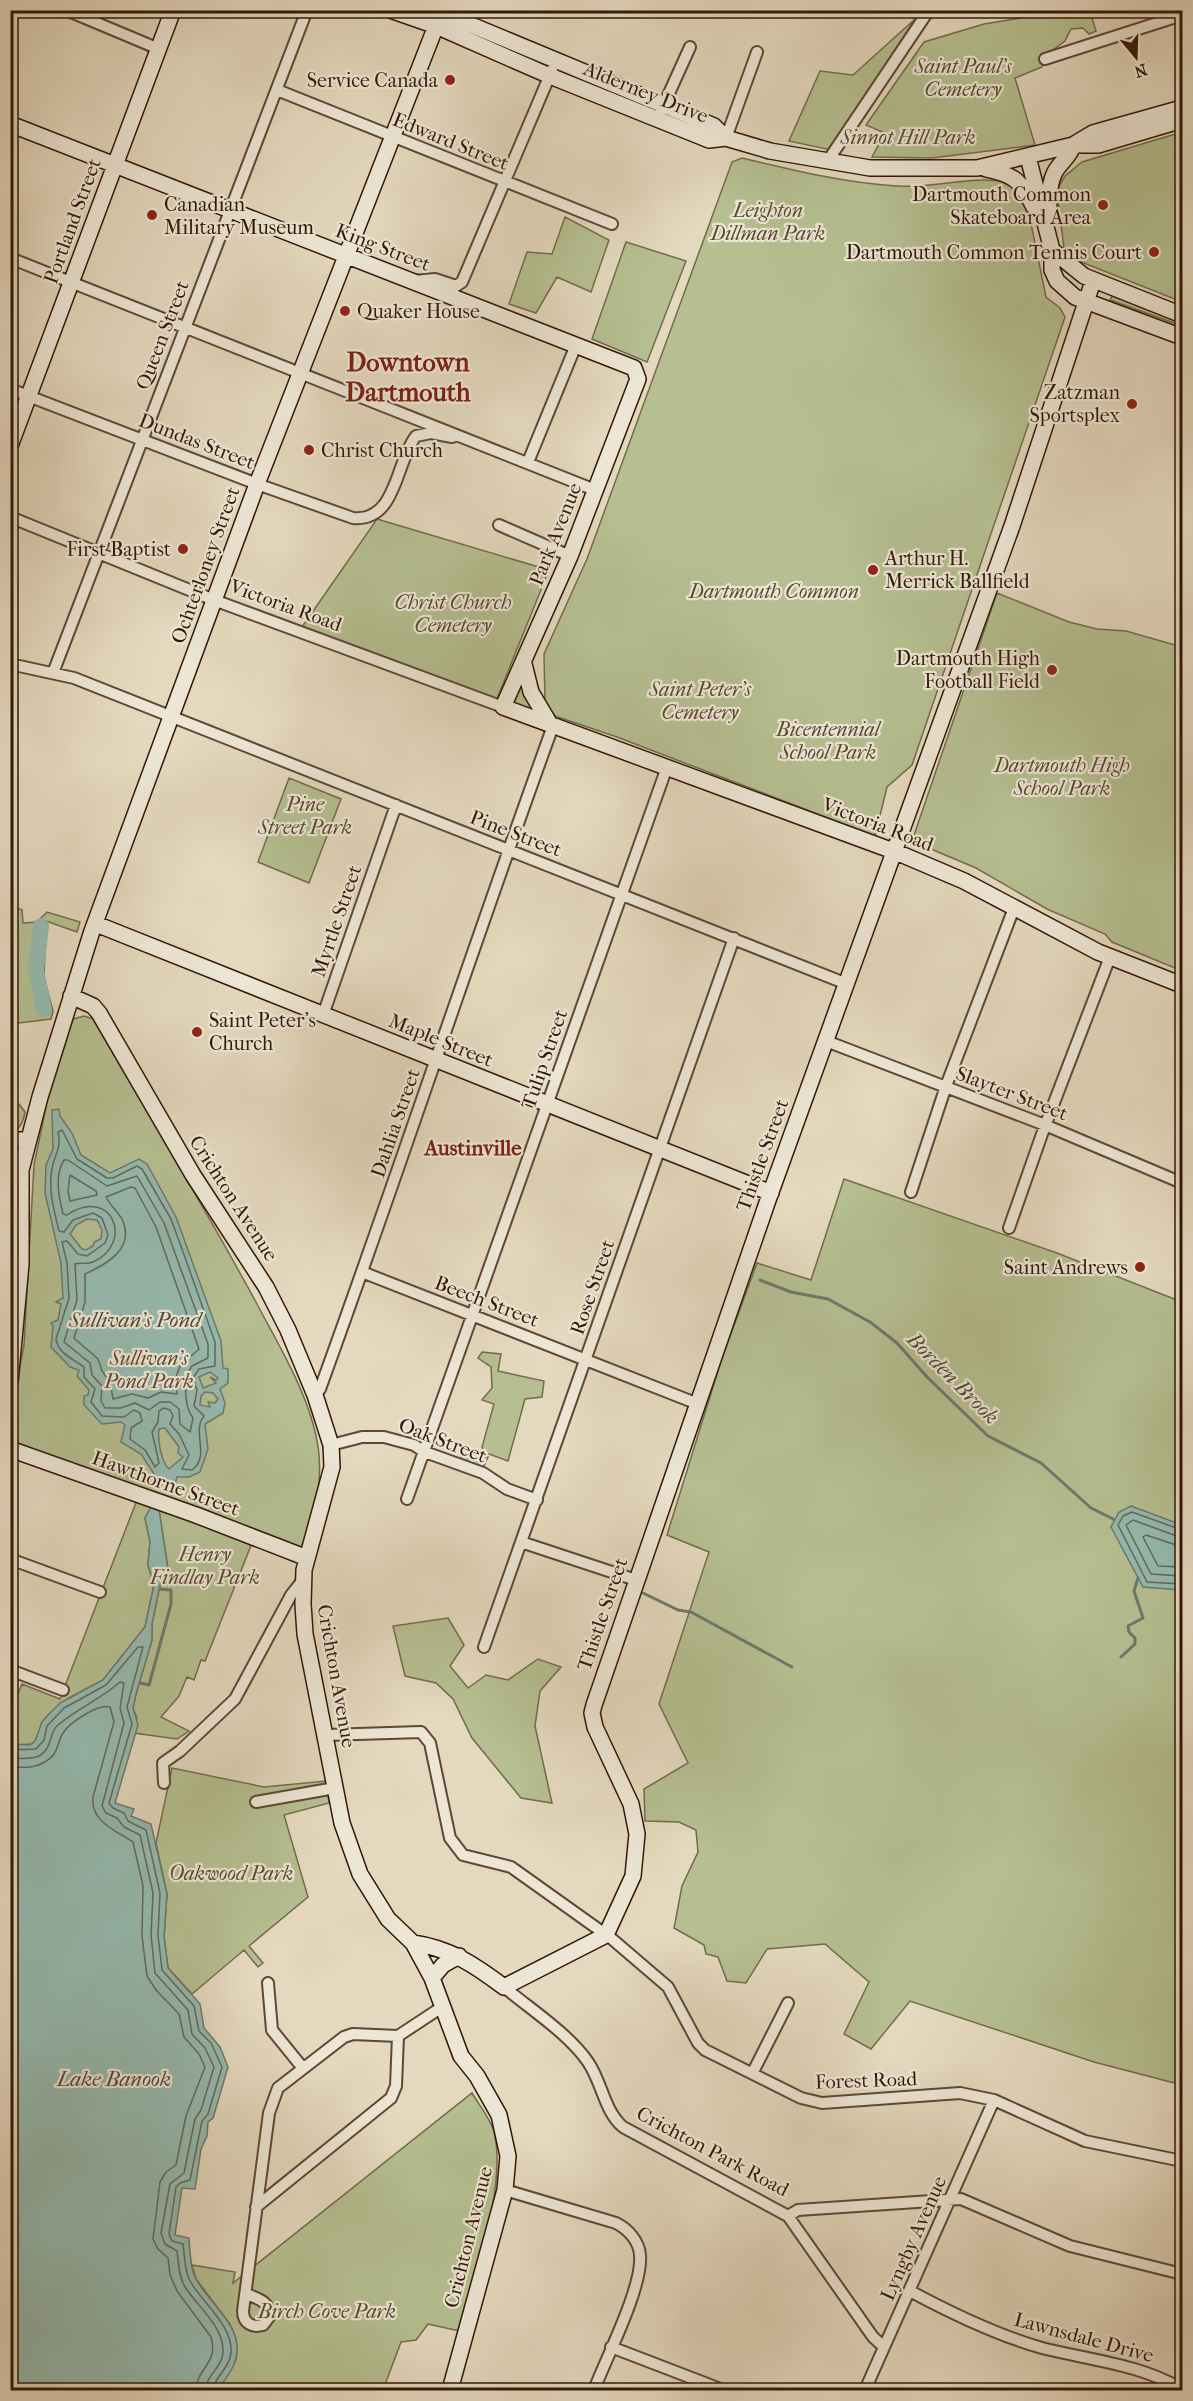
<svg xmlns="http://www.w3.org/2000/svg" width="1193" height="2401" viewBox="0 0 1193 2401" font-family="'IM FELL French Canon',serif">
  <rect width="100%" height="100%" fill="#e4d8be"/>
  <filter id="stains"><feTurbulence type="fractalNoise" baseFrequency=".00333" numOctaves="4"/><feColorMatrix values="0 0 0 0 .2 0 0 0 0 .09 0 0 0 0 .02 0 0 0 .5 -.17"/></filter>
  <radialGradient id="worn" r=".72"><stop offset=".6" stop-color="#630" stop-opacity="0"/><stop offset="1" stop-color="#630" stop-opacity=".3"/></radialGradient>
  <path fill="#b5bf91" stroke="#746b4c" stroke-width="1.5" d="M1064 11H1090L1096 31 1089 34 1083 28 1071 29 1065 41 1049 53 1042 67 1015 78 1035 145 932 158 872 157 885 133 866 125 924 42 984 24Z
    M915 19 831 150 789 141 820 71 853 75Z
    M1182 132V302L1071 258 1064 248 1058 200 1059 186 1065 176 1082 162Z
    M742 158C792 170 845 183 897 186 937 189 970 174 1012 183L1027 204 1046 297 1060 308 1065 317 912 765 887 787 875 836 617 737 555 716 545 702 544 654 587 559 732 162Z
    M565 217 609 240 591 292 557 277 536 313 509 304 527 252 552 254Z
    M626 242 686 261 647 362 592 339Z
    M1112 296 1182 322V326L1110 300Z
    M377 519 549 570 496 701 300 630Z
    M997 593 1069 622 1097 629 1126 631 1182 647V971L1112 942 1105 934 1047 909 976 868 912 841Z
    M521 676 537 716 508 706Z
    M289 778 341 799 309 883 258 862Z
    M10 905 22 910 23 923 37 922 47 912 80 922 77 932 46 921 44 977 53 1011 51 1019 11 1024Z
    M84 1016 93 1019C148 1114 205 1208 257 1304 280 1348 310 1396 318 1446 324 1486 312 1524 304 1563L252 1543 205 1661 201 1660 194 1680 187 1677 179 1696 161 1717 189 1731 177 1739 134 1733 137 1718 133 1708 136 1694 152 1640V1624L160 1585 168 1569 159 1510 152 1507 145 1518 150 1542 148 1565 154 1585 145 1627 103 1680 69 1698 48 1715 41 1724 39 1738 32 1744 13 1745 11 1744 10 1713 22 1684 60 1699 137 1500 11 1450V1414L24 1345 34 1165 47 1102 73 1019Z
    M19 1104 25 1112C23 1122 21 1129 11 1131V1105Z
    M844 1179 1057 1253 1182 1302V2085L1094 2062 910 2001 871 2049 844 2034 869 1982 825 1944 767 1949 746 1983 727 1981 718 1957 706 1954 704 1945 674 1928 682 1886 698 1852 696 1830 679 1822 645 1821 644 1789 688 1763 659 1704 709 1552 667 1535 722 1358 757 1263 811 1280Z
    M482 1352 501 1354 498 1371 544 1381 542 1397 525 1399 508 1461 486 1453 482 1447 494 1404 482 1400 492 1388 491 1367 478 1358Z
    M465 1448 488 1457 483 1468 460 1460Z
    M448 1618 464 1645 450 1666 468 1688 486 1675 508 1680 538 1659 561 1667 540 1691 535 1726 552 1803 521 1798 472 1738 453 1699 436 1683 405 1676 393 1626Z
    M172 1768 264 1787 326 1781 329 1803 284 1815 308 1897 249 1946 263 1963 258 1967 244 1950 192 1994 168 1968 164 1937 167 1894 156 1843Z
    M472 2093C479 2105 488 2115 493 2129 509 2180 474 2278 460 2331L428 2324 416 2340 401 2342 383 2390H218L236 2359V2339L230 2324 196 2279 192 2265 235 2272 233 2283Z"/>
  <path fill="#95baaf" stroke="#6d796c" stroke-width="1.5" fill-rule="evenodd" d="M59 1109 60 1116 72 1133 81 1155 110 1173 139 1159 147 1164 176 1217 221 1341 223 1368 228 1369V1383L220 1389 225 1403 223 1413 205 1424 208 1449 200 1472 189 1477H177L175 1484 156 1477 141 1454 121 1442 125 1425 121 1422 102 1424 84 1405V1396L88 1395 89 1390 77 1376 79 1370 70 1367 51 1347 53 1326 51 1323 58 1320 61 1304 56 1302 63 1298 61 1263 45 1193 46 1165 53 1149 52 1110ZM87 1219 97 1220 102 1230 101 1239 94 1242 93 1246 86 1250 82 1249 70 1234 76 1225ZM210 1372 218 1378 216 1380 210 1377 216 1383 203 1388 199 1377ZM205 1392 213 1393 218 1399 215 1403 208 1402 210 1407 200 1405 201 1396ZM165 1428 179 1447 178 1453 183 1457 169 1469C162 1463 157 1440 159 1429Z
    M1131 1506 1182 1525V1590L1143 1587 1111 1527 1119 1512Z
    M151 1507 159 1510 168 1569 160 1585 152 1624V1640L136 1694 133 1708 138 1725 115 1803 134 1809 131 1816 151 1824 167 1894 164 1936 168 1968 200 2004 204 2028 220 2047 228 2067 213 2118 208 2122 207 2136 201 2149 195 2189 182 2188 175 2235 189 2238C190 2251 190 2267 196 2279 209 2304 244 2326 236 2358 234 2370 224 2380 218 2390H11L10 1744 30 1745 35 1741 42 1722 48 1715 60 1703 103 1680 145 1627 154 1585 148 1565 150 1542 145 1518Z"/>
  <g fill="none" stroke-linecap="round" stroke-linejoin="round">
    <path stroke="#64685b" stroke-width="1.5" d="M62 1130 77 1159 107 1178H113L137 1166 142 1169 171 1219 182 1249 215 1342V1366L199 1369 193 1378 197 1390 194 1406 204 1416C191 1432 211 1456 192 1470L182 1469 189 1455 179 1434 170 1424 173 1416 170 1410 164 1408 159 1411 158 1422 152 1432 159 1463 155 1467 145 1450 130 1439 131 1428 142 1421 140 1413 134 1410 124 1417 102 1416 91 1402 95 1389 84 1377V1367C74 1359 58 1354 56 1339L69 1298 67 1263 62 1242 67 1241 78 1254 87 1256 105 1243 108 1235 102 1218 93 1213 73 1220 64 1232 59 1231C54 1211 48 1189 52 1169 54 1154 62 1150 58 1132Z
      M64 1160H68L107 1186 137 1176 164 1223 208 1344V1358L192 1366 186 1376C185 1389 185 1408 193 1418L190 1432 180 1424 179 1409 170 1402H160L149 1410 135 1403 121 1408H105L101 1401 102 1386 92 1375 90 1363 64 1342 77 1300 75 1264C81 1262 86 1265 93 1262 135 1243 112 1185 67 1215L63 1214C59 1197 54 1176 64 1160Z
      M70 1175 96 1191 97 1195 70 1201 68 1191Z
      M131 1187 135 1188 156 1227 199 1349 180 1366 176 1377 177 1394 161 1392 148 1398 132 1394 113 1399 110 1382 102 1371 98 1359 74 1338 85 1302V1274C105 1265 136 1249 122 1219 117 1211 109 1204 106 1197Z
      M1182 1530 1132 1512 1123 1516 1118 1525 1147 1582 1182 1584
      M1182 1538 1133 1520 1126 1525 1151 1574 1182 1576
      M1182 1547 1146 1535 1143 1537 1158 1566 1182 1567
      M10 1750 36 1749 44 1740 47 1726 64 1708 106 1685 138 1647H143L127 1707 132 1724 109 1803 113 1808 124 1813 128 1821 146 1830 160 1893 158 1935 162 1970 194 2006 199 2031 211 2043 222 2067 208 2114 202 2121 190 2180 180 2183 176 2187 169 2234 172 2241 183 2244C185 2256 184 2270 190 2281 203 2304 233 2325 231 2353 230 2368 214 2377 213 2390
      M10 1758C19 1758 31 1760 39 1756 54 1747 48 1733 58 1725 78 1708 101 1699 120 1682L124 1683 120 1708 124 1723 102 1806 106 1813 117 1818 124 1827 140 1835 153 1893 151 1935 155 1973 188 2010 192 2034 205 2048 214 2067 201 2110 195 2119 184 2173 170 2184 161 2233 165 2244 177 2251C179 2263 178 2275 185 2287 197 2306 222 2325 223 2349 225 2365 206 2375 205 2390
      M10 1767C21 1767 33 1769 43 1763 61 1753 55 1745 63 1733 70 1722 98 1704 110 1707L114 1722 93 1797C90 1821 116 1831 133 1842L143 1886 142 1936 147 1976 156 1990 179 2014 184 2037 199 2054 205 2067 186 2116 176 2165 166 2172 160 2182 153 2239 158 2249 168 2258 170 2275 177 2291 211 2337C219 2364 197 2367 196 2390"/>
    <path stroke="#6d796c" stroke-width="3" d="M760 1280 791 1292 828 1299 870 1322 897 1343 927 1377 988 1436 1041 1463 1091 1508 1113 1519
      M643 1593 678 1610 691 1612 792 1667
      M1121 1657 1135 1644V1638L1129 1632 1128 1626 1143 1618 1134 1591 1138 1578
      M140 1683 149 1685 171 1604V1590L160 1589"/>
    <path stroke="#95baaf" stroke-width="16" d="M41 926 36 970 44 1009"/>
    <defs>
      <path id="street" d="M66 10 159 49
        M1045 59 1182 15
        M277 90 612 224
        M661 111 690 47
        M726 138 757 52
        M827 162 929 10
        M10 258 595 490
        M414 281 435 279 456 286 462 282 552 70
        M10 389 257 484 353 518C397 522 395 463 416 436L431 433 452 437
        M528 462 576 345
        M10 517 214 600 503 707
        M499 525 570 556
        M10 664 74 678 847 984
        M53 673 307 10
        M323 1015 396 805
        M826 1041 1045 1125 1182 1183
        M911 1192 946 1086 1014 908
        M1009 1228 1042 1134 1110 957
        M362 1272 698 1404
        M315 1395 320 1389C400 1169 473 946 553 726
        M331 1445 362 1437H384L414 1445 425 1452 483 1473 507 1489 537 1500
        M407 1499 667 767
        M521 1542 636 1580
        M10 1559 100 1592
        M484 1647 734 938
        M10 1670 63 1690
        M326 1735 421 1732 430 1743 450 1838 463 1855 511 1867 612 1939 668 1987 698 2043 705 2050 801 2098 822 2103 960 2093 994 2100 1085 2141 1182 2161
        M164 1783 163 1763 180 1751 235 1699 291 1595 302 1581
        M256 1802 335 1788
        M268 1983 272 2030 302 2067
        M504 1987C530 2009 569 2034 588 2062 602 2082 604 2111 623 2127L788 2216 873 2337 884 2347
        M753 2072 788 2003
        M505 2190 616 2223C628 2229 639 2241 640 2255 643 2287 606 2358 594 2390
        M256 2207 391 2098 396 2086 398 2036
        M788 2216 798 2210 961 2199 1070 2246 1182 2274
        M910 2291C949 2312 1000 2336 1042 2348 1090 2360 1139 2364 1182 2389
        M246 2294C259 2299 270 2301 269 2317L263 2325C252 2328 243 2323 243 2311L269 2113 278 2088 344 2037 353 2034 398 2036 442 2007
        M611 2347 723 2390
        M865 2390 994 2100"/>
      <path id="secondary" d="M390 10 436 26 550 76 709 140 726 138 770 151 870 168H977L1073 145 1093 133 1182 108
        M435 10 714 126 726 138
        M10 124 634 368 638 379 570 556 503 707 896 852 964 881 1098 952 1182 985
        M1076 145H1098L1182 120
        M1028 157 1052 250V270L1057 281 1075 297 1182 337
        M986 169C1015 175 1020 180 1034 207
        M1047 218C1051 203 1047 188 1054 174 1059 162 1070 158 1073 145
        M1052 250 1084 276 1182 315
        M10 446 173 10
        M524 664 531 692 550 724
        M96 924 771 1193
        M71 996 93 1006 99 1013 193 1175 266 1287 288 1330 315 1395 331 1445 332 1467 304 1570 303 1604 305 1634 342 1823 360 1874 388 1919 413 1943 432 1978 461 2056 477 2076 499 2115 508 2156 505 2190 450 2390
        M10 1140H28
        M10 1382 21 1264V1170L40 1097 92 931 257 484 441 13
        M10 1449 196 1515 307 1558
        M413 1943C450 1948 476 1966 504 1987L606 1935 633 1876 637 1834 631 1804 595 1727 592 1713 594 1705 768 1200 1012 526 1093 281
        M432 1978 443 1965 459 1956"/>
    </defs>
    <use href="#street" stroke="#5e4735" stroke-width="14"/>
    <use href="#secondary" stroke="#321707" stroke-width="18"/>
    <use href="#street" stroke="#ede6d5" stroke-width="10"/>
    <use href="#secondary" stroke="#ede6d5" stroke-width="15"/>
    <defs>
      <path id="rail" d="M678 10H709"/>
    </defs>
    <use href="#rail" stroke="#321707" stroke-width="5"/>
    <use href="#rail" stroke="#ede6d5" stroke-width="3" stroke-dasharray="9" stroke-linecap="butt"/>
  </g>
  <g fill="#8f2418" stroke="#ede6d5" stroke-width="2">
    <circle cx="450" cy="80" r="6"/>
    <circle cx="1103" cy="205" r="6"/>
    <circle cx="152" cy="215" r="6"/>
    <circle cx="1154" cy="252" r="6"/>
    <circle cx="345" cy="311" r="6"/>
    <circle cx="1132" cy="404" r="6"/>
    <circle cx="309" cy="450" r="6"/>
    <circle cx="183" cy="549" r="6"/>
    <circle cx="873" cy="570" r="6"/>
    <circle cx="1052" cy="670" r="6"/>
    <circle cx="197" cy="1032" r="6"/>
    <circle cx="1140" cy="1267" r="6"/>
  </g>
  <g text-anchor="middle" stroke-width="4.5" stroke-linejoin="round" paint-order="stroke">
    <g font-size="20" font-style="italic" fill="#594930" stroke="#ede6d5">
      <text x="963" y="73">Saint Paul's<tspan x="963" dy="23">Cemetery</tspan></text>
      <text x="908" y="144">Sinnot Hill Park</text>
      <text x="768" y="217">Leighton<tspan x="768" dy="23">Dillman Park</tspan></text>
      <text x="774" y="598">Dartmouth Common</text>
      <text x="453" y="609">Christ Church<tspan x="453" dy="23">Cemetery</tspan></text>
      <text x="700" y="696">Saint Peter's<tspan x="700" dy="23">Cemetery</tspan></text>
      <text x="828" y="736">Bicentennial<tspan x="828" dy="23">School Park</tspan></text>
      <text x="1062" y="772">Dartmouth High<tspan x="1062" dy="23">School Park</tspan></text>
      <text x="305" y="811">Pine<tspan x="305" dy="23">Street Park</tspan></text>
      <text x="149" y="1365">Sullivan's<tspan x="149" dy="23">Pond Park</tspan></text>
      <text x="205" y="1561">Henry<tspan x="205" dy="23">Findlay Park</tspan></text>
      <text x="231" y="1880">Oakwood Park</text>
      <text x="327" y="2318">Birch Cove Park</text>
    </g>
    <g font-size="20" fill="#321707" stroke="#ede6d5" text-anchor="end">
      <text x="438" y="87">Service Canada</text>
      <text x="1091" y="201">Dartmouth Common<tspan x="1091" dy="23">Skateboard Area</tspan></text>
      <text x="164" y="211" text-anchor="start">Canadian<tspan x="164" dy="23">Military Museum</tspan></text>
      <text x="1142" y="259">Dartmouth Common Tennis Court</text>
      <text x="357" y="318" text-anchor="start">Quaker House</text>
      <text x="1120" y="399">Zatzman<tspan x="1120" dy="23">Sportsplex</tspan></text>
      <text x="321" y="457" text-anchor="start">Christ Church</text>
      <text x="171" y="556">First Baptist</text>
      <text x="885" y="565" text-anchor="start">Arthur H.<tspan x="885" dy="23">Merrick Ballfield</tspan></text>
      <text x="1040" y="665">Dartmouth High<tspan x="1040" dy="23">Football Field</tspan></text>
      <text x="209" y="1027" text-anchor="start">Saint Peter's<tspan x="209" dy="23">Church</tspan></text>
      <text x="1128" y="1274">Saint Andrews</text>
    </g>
    <g font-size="20" fill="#321707" stroke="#ede6d5">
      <text transform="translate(646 92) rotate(22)" y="7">Alderney Drive</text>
      <text transform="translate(451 141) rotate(22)" y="7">Edward Street</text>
      <text transform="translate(72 221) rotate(-70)" y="7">Portland Street</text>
      <text transform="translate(383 247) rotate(21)" y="7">King Street</text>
      <text transform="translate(162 335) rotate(-69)" y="7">Queen Street</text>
      <text transform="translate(197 441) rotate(21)" y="7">Dundas Street</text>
      <text transform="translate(555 534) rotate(-68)" y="7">Park Avenue</text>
      <text transform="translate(205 565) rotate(-70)" y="7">Ochterloney Street</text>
      <text transform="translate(286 605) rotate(20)" y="7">Victoria Road</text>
      <text transform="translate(878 824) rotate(21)" y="7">Victoria Road</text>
      <text transform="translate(516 833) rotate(21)" y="7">Pine Street</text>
      <text transform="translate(336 921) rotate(-71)" y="7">Myrtle Street</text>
      <text transform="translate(441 1040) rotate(22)" y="7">Maple Street</text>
      <text transform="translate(544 1059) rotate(-71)" y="7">Tulip Street</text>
      <text transform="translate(1012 1093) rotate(21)" y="7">Slayter Street</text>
      <text transform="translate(395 1123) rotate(-71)" y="7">Dahlia Street</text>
      <text transform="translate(762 1155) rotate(-70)" y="7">Thistle Street</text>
      <text transform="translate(234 1198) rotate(57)" y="7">Crichton Avenue</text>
      <text transform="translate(592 1287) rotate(-71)" y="7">Rose Street</text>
      <text transform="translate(487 1301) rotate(21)" y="7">Beech Street</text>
      <text transform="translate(443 1440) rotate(21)" y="7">Oak Street</text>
      <text transform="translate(166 1483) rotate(20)" y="7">Hawthorne Street</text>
      <text transform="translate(602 1614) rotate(-71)" y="7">Thistle Street</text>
      <text transform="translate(337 1676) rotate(80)" y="7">Crichton Avenue</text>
      <text transform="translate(866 2080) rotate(-2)" y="7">Forest Road</text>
      <text transform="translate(713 2151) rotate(28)" y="7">Crichton Park Road</text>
      <text transform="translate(468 2237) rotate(-76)" y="7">Crichton Avenue</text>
      <text transform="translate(913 2238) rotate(-66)" y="7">Lyngby Avenue</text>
      <text transform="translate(1084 2337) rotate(15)" y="7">Lawnsdale Drive</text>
    </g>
    <g font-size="21" font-weight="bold" fill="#7a1f14" stroke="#ede6d5">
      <text x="473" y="1155">Austinville</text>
    </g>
    <g font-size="21" font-style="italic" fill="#504839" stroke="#ede6d5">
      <text x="135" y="1327">Sullivan's Pond</text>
      <text transform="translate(953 1378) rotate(45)" y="7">Borden Brook</text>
      <text x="114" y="2086">Lake Banook</text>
    </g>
    <g font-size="26" font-weight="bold" fill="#7a1f14" stroke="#ede6d5">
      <text x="408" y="371">Downtown<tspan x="408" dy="30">Dartmouth</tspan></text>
    </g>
  </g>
  <rect width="1193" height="2401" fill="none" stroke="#e4d8be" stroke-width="36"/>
  <rect x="12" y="12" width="1169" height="2377" fill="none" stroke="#321707" stroke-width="3"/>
  <rect x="18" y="18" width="1157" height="2365" fill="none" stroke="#321707" stroke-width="1.5"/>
  <g transform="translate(1136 57) rotate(161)" stroke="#ede6d5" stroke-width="4.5" paint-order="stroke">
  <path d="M0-4.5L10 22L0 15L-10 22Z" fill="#321707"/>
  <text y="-9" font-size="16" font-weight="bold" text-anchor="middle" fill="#321707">N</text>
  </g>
  <rect width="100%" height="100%" filter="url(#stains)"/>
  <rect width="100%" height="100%" fill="url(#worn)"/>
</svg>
